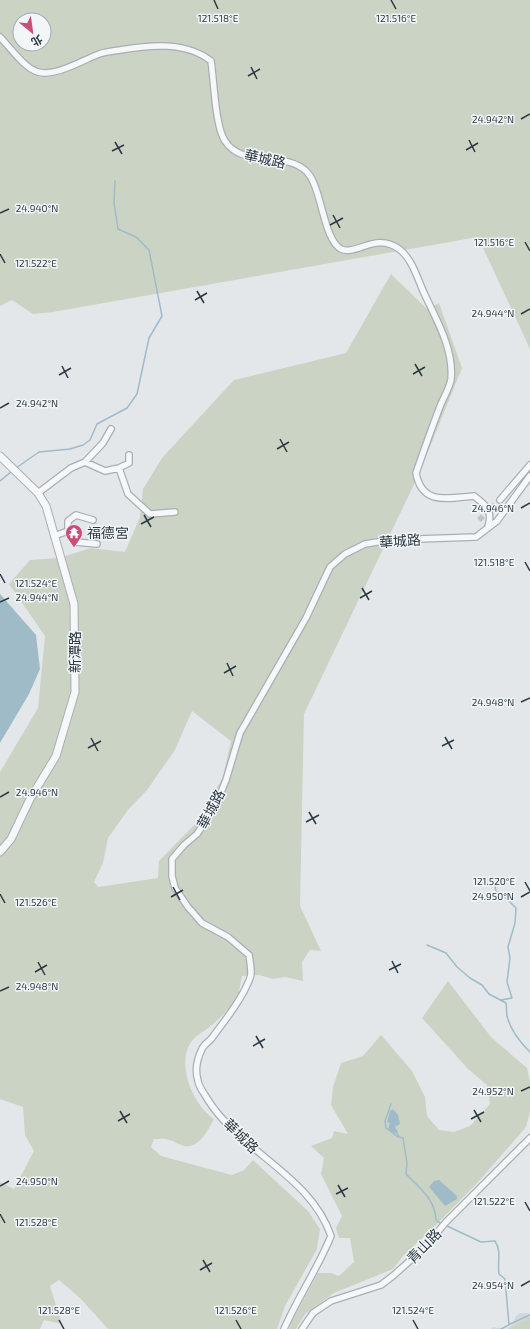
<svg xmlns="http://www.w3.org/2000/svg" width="530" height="1329" viewBox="0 0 530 1329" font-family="'Exo 2','Noto Sans TC',sans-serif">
  <rect width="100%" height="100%" fill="#e3e7ea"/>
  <path fill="#d1d7dc" d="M521 1313H529L530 1329H491L493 1327 507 1329 511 1326 516 1316Z"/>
  <path fill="#cbd4c4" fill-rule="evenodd" d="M0 0H530V349L478 237 53 312 33 314 12 300 0 306ZM20 20H44V44H20Z
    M391 274 427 309 439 303 462 368 419 474 304 714 300 906 321 951 310 950 302 962 303 981 285 977 273 979 259 975 242 976C240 982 240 991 238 997 234 1005 218 1020 211 1026 205 1031 196 1035 192 1041 175 1063 193 1105 214 1119 208 1130 199 1149 184 1146 179 1145 174 1141 169 1140 165 1138 159 1139 154 1139L151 1147 161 1156 232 1175 244 1170 253 1160 308 1211 320 1229 317 1249 285 1306 277 1329H108L81 1299 59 1280 50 1286 62 1324 44 1320 40 1329H0V1182L14 1189 34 1151 25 1135 23 1107 0 1099V772L38 708 45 636 9 584 30 560 59 558 91 548 125 552 140 517 143 489 162 458 234 380 346 353ZM192 711 231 741 223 777 198 821 159 861 158 878 98 887 94 882 103 863 108 838 128 810 147 790 175 750Z
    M448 981 491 1037 527 1068 530 1082V1112L526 1127 479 1181 435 1226 403 1256 393 1269 334 1293 305 1314 296 1329H289L293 1319 318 1273H331L339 1276 354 1262 350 1238H339L336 1228 342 1216 321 1174 324 1158 311 1146 332 1138 334 1131 348 1134 331 1105 333 1087 341 1063 363 1056 381 1035 412 1071 425 1097 427 1116 439 1130 454 1132 470 1126 490 1104 487 1085 468 1069 422 1018Z
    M530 1317V1329H508Z"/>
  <path fill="#a0bbc8" d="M0 594 36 635 40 669 29 694 0 743Z
    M393 1109 398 1115 400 1124 395 1127 398 1132 395 1134 388 1129 390 1123 387 1122 390 1111Z
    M439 1180 457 1196V1199L445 1206 429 1187 434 1181Z"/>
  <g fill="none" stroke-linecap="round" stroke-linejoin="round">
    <path stroke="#a0bbc8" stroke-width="1.5" d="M16 468 39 452 70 449 83 445 90 440 97 424 127 408 137 394 149 338 162 316 149 250 136 237 118 229 114 203 115 181
      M0 481 11 472
      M493 877 496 891 506 898 516 908 515 923 508 947 510 958 507 982 512 998 501 1000
      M427 945 446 953 457 967 470 978 482 985 489 994 506 1003C507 1008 506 1011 507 1016 510 1029 521 1043 530 1052
      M391 1104 385 1121 386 1128 398 1137
      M397 1133 399 1137 403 1138 407 1163 406 1174C420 1188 435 1199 436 1220L441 1224
      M445 1225 481 1242 495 1241C502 1252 497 1262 499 1274L505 1279 509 1325 501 1329
      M510 1324 530 1315"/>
    <path stroke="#bec4c8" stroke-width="5.5" stroke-dasharray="5.5 3" stroke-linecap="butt" d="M479 520 500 500"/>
    <defs>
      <path id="minor" d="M0 37C9 46 25 69 38 72 55 77 83 60 99 54 105 52 113 51 120 50 150 45 186 41 211 61 214 80 215 126 225 141 243 169 285 150 307 172 322 188 323 239 341 249 356 256 376 232 399 249 412 258 418 280 424 293 436 319 454 349 451 379 450 387 444 397 441 404 432 427 424 450 416 473 422 506 448 498 474 496 487 506 493 511 488 527
        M85 462 103 443 111 429
        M119 468 129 463V455
        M38 493 71 468 85 462 105 471 119 468 128 494 150 514 175 512
        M500 500 530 465
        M68 531 75 542 97 544
        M54 536 68 531V521L76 515 93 520
        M284 1329C298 1297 318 1268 331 1236 311 1176 241 1152 208 1100 205 1094 199 1088 198 1081 195 1071 197 1059 202 1049 204 1044 209 1042 212 1038 224 1021 239 1004 247 985 249 981 251 977 251 973 251 968 250 961 249 955L228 937 202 923 188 907 175 888 172 876V859L184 845 197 834 215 807 226 780 240 733 306 618 330 567 345 554 365 544 389 540 476 537 497 521 530 476
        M302 1329 313 1313 331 1301 381 1285 394 1275 423 1249 446 1222 530 1138"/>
      <path id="tertiary" d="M0 456 38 493 46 506 74 604 75 692 56 756 30 799 11 839 0 852"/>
    </defs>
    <use href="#minor" stroke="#a8afb4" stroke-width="8"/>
    <use href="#tertiary" stroke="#a8afb4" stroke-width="9"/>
    <use href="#minor" stroke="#f5f7f9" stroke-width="5.5"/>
    <use href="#tertiary" stroke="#f5f7f9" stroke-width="7"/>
  </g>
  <path fill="none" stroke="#2b3842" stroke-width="1.5" d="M214 0 218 9M391 0 396 9M251 67 257 79M248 76 260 69M521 119 530 114M469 140 475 152M115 142 122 154M466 150 478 143M112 151 124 145M0 213 9 209M333 215 340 228M330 225 343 218M525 242 530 251M0 254 5 263M197 291 204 303M195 300 207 293M521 314 530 309M415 364 422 376M62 366 68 378M413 374 425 367M59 375 71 368M0 408 9 403M280 439 287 452M277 449 289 442M521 508 530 503M144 515 151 527M141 524 154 517M525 562 530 571M0 574 5 583M362 588 369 600M360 598 372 591M0 602 9 598M227 663 233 676M224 673 236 666M521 702 530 698M445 737 452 749M91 738 98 751M442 746 454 740M88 748 101 741M0 797 9 792M309 812 316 824M306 822 319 815M525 882 530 891M173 887 180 900M0 894 5 903M171 897 183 890M521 897 530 892M392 961 398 973M38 962 45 975M389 970 401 964M35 972 47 965M0 991 9 987M256 1036 263 1048M253 1046 265 1039M521 1091 530 1087M474 1110 481 1122M120 1111 127 1123M471 1119 484 1112M118 1121 130 1114M338 1185 345 1197M0 1186 9 1181M336 1194 348 1188M525 1202 530 1211M0 1214 5 1223M203 1260 210 1272M200 1270 212 1263M521 1286 530 1281M59 1320 64 1329M236 1320 241 1329M413 1320 418 1329"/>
  <defs>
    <symbol id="temple-pin" viewBox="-11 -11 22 30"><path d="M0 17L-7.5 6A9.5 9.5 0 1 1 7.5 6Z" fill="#c94f79" stroke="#f2f6f8"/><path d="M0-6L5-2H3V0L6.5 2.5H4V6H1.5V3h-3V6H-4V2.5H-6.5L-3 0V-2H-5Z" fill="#fff"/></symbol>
  </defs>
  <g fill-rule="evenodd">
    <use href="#temple-pin" x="64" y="523" width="20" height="27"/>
  </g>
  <g text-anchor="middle" stroke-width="3" stroke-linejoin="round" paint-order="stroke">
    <g font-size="14" fill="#2b3842" stroke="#f2f6f8">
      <text transform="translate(265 159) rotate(12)" y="5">華城路</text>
      <text transform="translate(400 541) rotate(-4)" y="5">華城路</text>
      <text transform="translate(75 652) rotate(-90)" y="5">新潭路</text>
      <text transform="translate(211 809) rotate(-62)" y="5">華城路</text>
      <text transform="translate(241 1136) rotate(44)" y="5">華城路</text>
      <text transform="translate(424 1246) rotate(-46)" y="5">青山路</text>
    </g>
    <g font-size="14" fill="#2b3842" stroke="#f2f6f8" text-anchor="start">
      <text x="87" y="538">福德宮</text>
    </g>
  </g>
  <g font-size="10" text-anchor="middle" fill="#2b3842" stroke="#f2f6f8" stroke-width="3" stroke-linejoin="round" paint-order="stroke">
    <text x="218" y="22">121.518°E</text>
    <text x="396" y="22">121.516°E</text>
    <text x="493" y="123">24.942°N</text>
    <text x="37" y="212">24.940°N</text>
    <text x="494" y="246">121.516°E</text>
    <text x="36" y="267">121.522°E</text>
    <text x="493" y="317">24.944°N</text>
    <text x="37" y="407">24.942°N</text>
    <text x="493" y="512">24.946°N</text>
    <text x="494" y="566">121.518°E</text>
    <text x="36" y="587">121.524°E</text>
    <text x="37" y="601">24.944°N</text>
    <text x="493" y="706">24.948°N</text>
    <text x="37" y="796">24.946°N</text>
    <text x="494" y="885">121.520°E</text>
    <text x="493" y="900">24.950°N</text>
    <text x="36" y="906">121.526°E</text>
    <text x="37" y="990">24.948°N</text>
    <text x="493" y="1095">24.952°N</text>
    <text x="37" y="1185">24.950°N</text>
    <text x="494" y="1205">121.522°E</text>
    <text x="36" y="1226">121.528°E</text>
    <text x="493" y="1289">24.954°N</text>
    <text x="59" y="1314">121.528°E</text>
    <text x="236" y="1314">121.526°E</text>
    <text x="413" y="1314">121.524°E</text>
  </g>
  <g transform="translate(32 32) rotate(151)"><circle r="19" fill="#f2f6f8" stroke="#a2aaaf"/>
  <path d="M0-3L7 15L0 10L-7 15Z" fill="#c94f79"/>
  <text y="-6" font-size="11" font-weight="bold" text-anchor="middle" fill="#2b3842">北</text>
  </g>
</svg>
